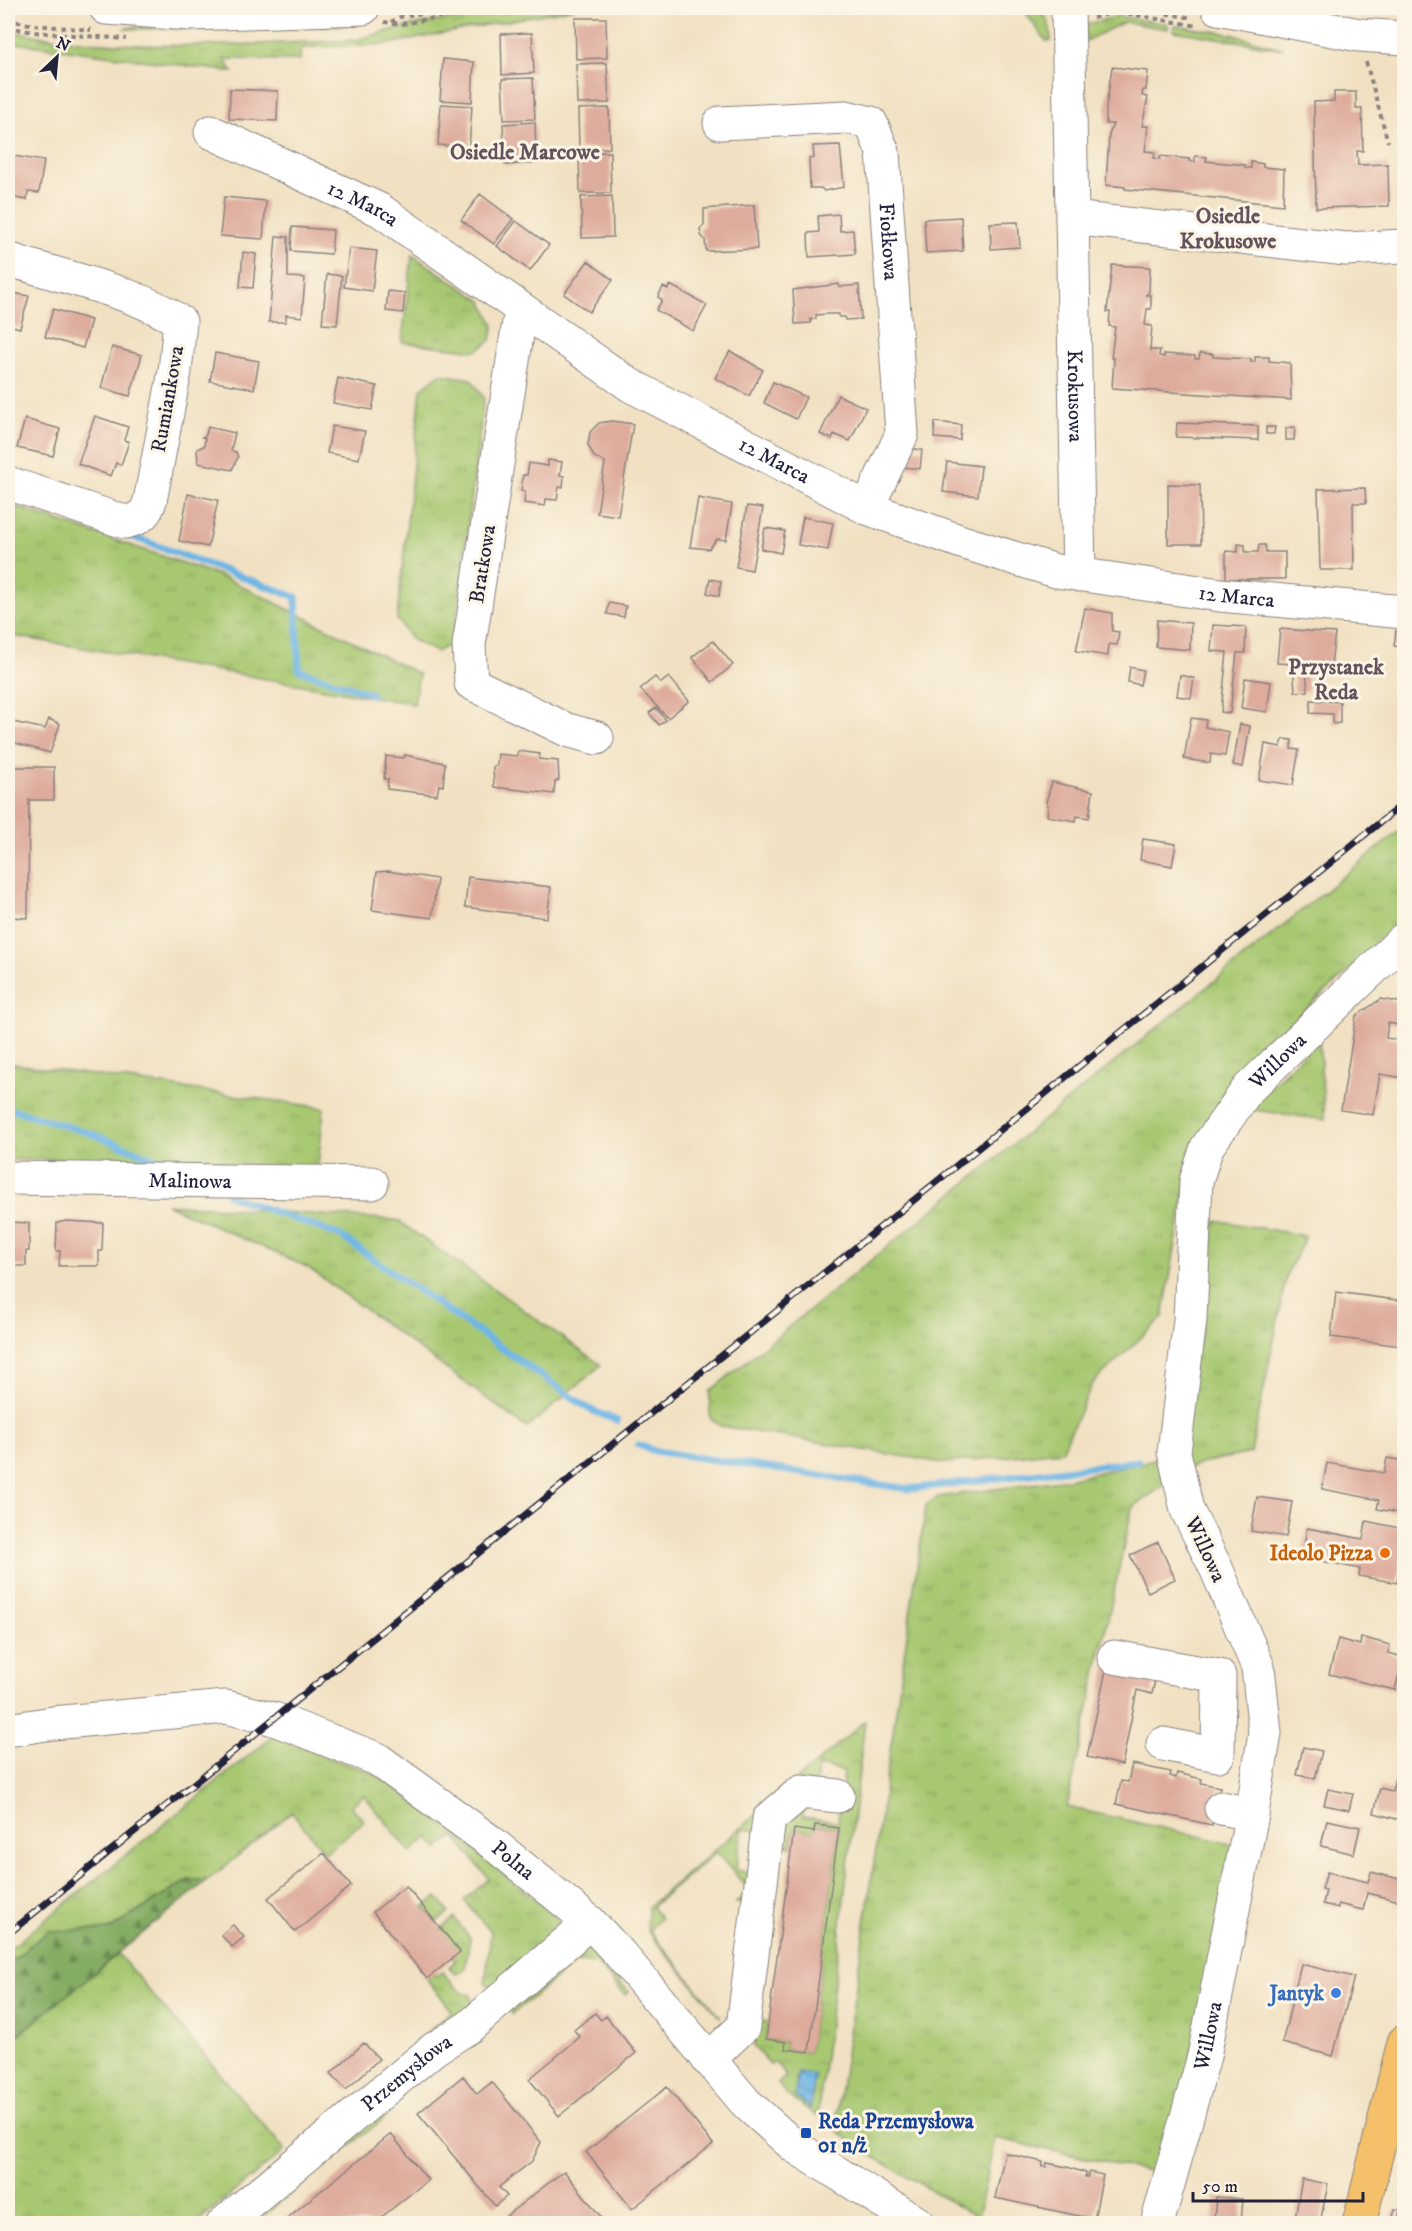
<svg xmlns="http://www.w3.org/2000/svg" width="1412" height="2231" viewBox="0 0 1412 2231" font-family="'IM FELL DW Pica',serif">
  <defs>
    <pattern id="grass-tufts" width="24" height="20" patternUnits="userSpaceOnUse" patternTransform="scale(1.5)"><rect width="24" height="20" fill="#a7c871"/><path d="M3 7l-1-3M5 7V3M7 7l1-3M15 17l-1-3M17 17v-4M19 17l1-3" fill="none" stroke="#8fac63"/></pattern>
    <pattern id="forest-firs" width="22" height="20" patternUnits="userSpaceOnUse" patternTransform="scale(1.5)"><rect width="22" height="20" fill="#85ac63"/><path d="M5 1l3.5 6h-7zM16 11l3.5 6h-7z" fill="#6c8c53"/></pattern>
    <pattern id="water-waves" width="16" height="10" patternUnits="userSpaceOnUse" patternTransform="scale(1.5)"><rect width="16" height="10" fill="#6eb5e5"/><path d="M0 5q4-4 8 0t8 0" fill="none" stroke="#5a93bb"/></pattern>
  </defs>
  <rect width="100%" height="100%" fill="#fcf5e5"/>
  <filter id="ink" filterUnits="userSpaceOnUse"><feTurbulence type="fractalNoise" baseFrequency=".0167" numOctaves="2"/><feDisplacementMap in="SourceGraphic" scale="12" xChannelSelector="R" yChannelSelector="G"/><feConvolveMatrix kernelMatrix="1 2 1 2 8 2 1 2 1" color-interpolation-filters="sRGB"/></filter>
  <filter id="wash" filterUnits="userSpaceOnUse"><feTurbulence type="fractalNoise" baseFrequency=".008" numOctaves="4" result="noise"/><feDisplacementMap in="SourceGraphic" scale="24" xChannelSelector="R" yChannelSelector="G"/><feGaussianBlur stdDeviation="1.35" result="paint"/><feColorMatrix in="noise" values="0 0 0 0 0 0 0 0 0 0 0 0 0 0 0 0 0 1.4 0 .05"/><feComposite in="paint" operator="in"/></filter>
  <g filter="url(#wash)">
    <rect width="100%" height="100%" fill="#f1e1c2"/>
    <path fill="url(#grass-tufts)" stroke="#647556" stroke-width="1.5" d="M507 8H575L389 44 301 48 300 60 224 59 233 72 8 42V30C112 53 230 45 337 41L357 40 395 29Z
      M1022 8C1044 7 1051 19 1051 41H1046Z
      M1118 16 1168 24V29L1124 22 1084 42 1087 24Z
      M362 24 272 29H123L135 26Z
      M1175 25 1231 34 1284 49 1174 31Z
      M412 255 482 301 494 325 491 340 476 351 402 342Z
      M440 374 471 379 484 398 453 643 436 652 411 639 397 619 421 389Z
      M8 504 221 576 419 674 414 704 8 635Z
      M1404 827V922L1308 1007 1235 1079 1192 1151 1163 1317 1093 1383 1062 1451 943 1463 720 1426 710 1418V1391Z
      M1319 1039 1325 1120 1247 1109Z
      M8 1063 324 1108 317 1175 65 1159 8 1160Z
      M166 1204 397 1220 601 1365 527 1428 307 1267Z
      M1215 1220 1306 1236 1287 1274 1251 1453 1206 1462 1187 1469 1132 1508 1067 1807 1239 1845 1164 2175 995 2138 978 2218 864 2151 835 2129 926 1505 938 1497 1068 1479 1155 1460 1202 1334Z
      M865 1721 818 2117 786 2094 778 2084 786 2076 775 2062 770 2065 754 2047 757 2020 768 2022 766 2039 786 2042 785 2049 809 2052 839 1828 815 1825 814 1832 794 1829 791 1846 775 1844 778 1822 805 1799 803 1817 838 1822 844 1771 818 1766 816 1784 799 1782 762 1813 759 1831 742 1829 736 1870 753 1873 748 1904 736 1903 750 1891 716 1852 652 1907 661 1918 649 1930 721 2018 647 1931 648 1907Z
      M278 1732 313 1748 312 1752 373 1773 416 1803 547 1909 563 1926 498 1988 485 1984 491 1932 464 1900 489 1879 454 1836 438 1849 428 1837 410 1852 364 1795 351 1806 364 1821 325 1853 292 1812 208 1880H188L109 1930 48 1931 8 1964V1950Z
      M437 1897 449 1912 436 1922 424 1907Z
      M454 1918 470 1938 465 1969 456 1974 449 1967 455 1961 441 1929Z
      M583 1945 591 1950 629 1992 625 1995 596 1963 576 1962 512 2014 510 2000Z
      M118 1954 285 2150 196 2223H8V2043Z
      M442 1972 462 1993 471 1995 472 2006 420 2043H415L452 2011 427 1979 433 1974 436 1976Z
      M380 2106 388 2115 254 2223 237 2224Z"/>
    <path fill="url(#forest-firs)" stroke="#54674f" stroke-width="1.5" d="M188 1880H208L8 2043V1964L48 1931 109 1930Z"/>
    <path fill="url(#water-waves)" stroke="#486c90" stroke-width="1.5" d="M798 2072 815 2075 810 2108 795 2096Z"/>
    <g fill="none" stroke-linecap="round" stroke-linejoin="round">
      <path stroke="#6eb5e5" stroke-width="7" d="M125 534 296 597 299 670 372 694
        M8 1108 92 1134 174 1166
        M228 1195 339 1235 589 1409 617 1421
        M639 1445 655 1451 909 1489 1138 1461"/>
    </g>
    <g id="blocks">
      <path fill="#deac9d" d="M575 18H606L607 58 576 59Z
        M532 33 534 73 502 75 501 34Z
        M443 59 474 62 472 102 440 100Z
        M607 63 609 103 577 104 576 64Z
        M1112 67 1148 71 1146 90H1143L1142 96 1148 97 1142 126H1148L1145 151 1155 152 1154 158 1160 159V156L1189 159V161L1195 162V156L1207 157 1206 161 1245 165V168H1251V162L1263 164V167L1284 169 1283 205 1125 189V187L1106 185 1109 135 1113 124H1106V108Z
        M533 78 535 119 504 120 502 79Z
        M230 89 278 91 277 121 229 119Z
        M1334 92H1356V109H1362L1363 151H1357L1358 165 1388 164 1389 206 1316 208 1314 102 1334 101Z
        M441 104 472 106 469 147 438 145Z
        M609 108 610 148 579 149 578 109Z
        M535 122 536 163 505 165 503 124Z
        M840 145 844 187 824 191 821 188H810L809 159 814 158 813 146Z
        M610 152 611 193H580L579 153Z
        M8 155 44 161 39 193 28 192 27 200 8 197Z
        M480 194 513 219 494 244 461 220Z
        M612 196 613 237 582 238 581 197Z
        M224 197 266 201 263 239 220 236Z
        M754 205 757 249 706 251 705 240 701 235 700 229 704 225V209Z
        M839 214 840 231 853 230 855 254 809 257 808 233 819 232 818 216Z
        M961 217 963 251 926 253 924 219Z
        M516 221 549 245 530 271 497 246Z
        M1018 222 1020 247 991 249 990 223Z
        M292 227 333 230 331 254 291 251Z
        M276 236 288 237V277L305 278 302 317 286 315V322H269Z
        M349 248 377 251 372 291 344 287Z
        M243 252 256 254 253 288 240 287Z
        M588 261 613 280 589 312 564 294Z
        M1112 265 1150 267 1149 292 1146 295H1151V309H1147L1145 325 1152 326 1150 350H1160L1159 356 1164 357V354L1195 356V359H1199L1200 353 1213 354V357L1251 359V362H1255V357H1269V361L1290 363 1291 400 1112 388 1114 358H1111L1115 327 1109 326 1110 312H1107Z
        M327 274 342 276 337 325 322 324Z
        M839 284V287L859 285 861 319 845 320V317H839V314H827L816 315V319H811V323L795 324 793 290Z
        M670 285 707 305 693 331 656 310 662 300 658 297 663 287 668 289Z
        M388 291 405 293 403 313 386 311Z
        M8 292 29 296 20 328 8 325Z
        M53 309 91 320 83 348 45 337Z
        M112 347 142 355 130 396 101 388Z
        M730 351 763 370 749 396 715 378Z
        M215 353 259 361 254 389 210 381Z
        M338 378 377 386 372 410 333 403Z
        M773 382 806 397 796 419 764 403Z
        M838 395 866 408 850 441 834 434 832 439 820 434Z
        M95 416 128 427 124 440 129 442 121 465 116 463 111 476 78 464Z
        M25 419 60 429 53 456 17 448Z
        M612 421 633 424 618 516 597 513 605 462 594 457 588 445 590 432 599 423Z
        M935 422 961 425 960 440 934 438Z
        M1177 423 1258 426V440L1176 437Z
        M332 426 365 431 359 459 327 453Z
        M208 427 235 433 231 451 236 452 238 457 232 470 198 463 197 449 204 446 205 438 202 437 206 435Z
        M1266 427H1275L1274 434H1266Z
        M1295 427 1294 440H1286V428Z
        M906 448 922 450 920 469 904 467Z
        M548 460 562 462 560 475 564 476 563 487H559L557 500 546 499 545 506 524 503 525 492 521 491 523 475H527L529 463 548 466Z
        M947 462 981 466 978 496 943 492Z
        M1168 484 1200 485 1201 544H1168Z
        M1365 488 1366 503H1353L1354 570H1320L1318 489Z
        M188 494 218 500 208 547 179 541Z
        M698 498 732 504 726 540 717 539 709 549 690 547Z
        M747 506 763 508 752 570 736 567Z
        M803 517 833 523 828 550 798 545Z
        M765 528 785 531 781 553 761 549Z
        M1238 544 1245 545V552H1258L1259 545H1265L1266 552H1285V579H1226V551L1238 552Z
        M710 579 721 581 719 596 707 593Z
        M609 603 626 606 624 617 607 614Z
        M1085 608 1112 613V631L1119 632 1117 645 1109 644 1108 656 1076 651Z
        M1157 620 1191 623 1190 650 1156 647Z
        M1213 625 1246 627 1245 653H1237L1230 713 1221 712 1227 652 1211 651Z
        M1280 629 1335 633 1331 665 1305 663 1308 691 1295 692 1293 664 1277 663Z
        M1396 631 1404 632V648L1394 646Z
        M713 641 733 665 712 682 692 657Z
        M1130 667 1143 670 1140 685 1128 682Z
        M1180 675 1194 678 1191 698 1177 696Z
        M655 677 661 683 669 677 689 701 668 718 640 689Z
        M1245 678 1271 682 1267 712 1241 708Z
        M1311 700 1340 702V723L1333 724V714L1310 713Z
        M656 708 666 720 659 725 649 713Z
        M1191 718 1206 720 1205 727 1229 732 1225 756 1211 754 1210 763 1184 759Z
        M49 719 60 724 50 753 8 741V721L45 729Z
        M1240 724 1250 726 1243 767 1233 765Z
        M1283 739 1292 740 1291 749 1299 750 1293 785 1259 780 1265 744 1281 747Z
        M518 751 540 754 539 759 558 761 559 780 555 782 554 794 494 787 493 767 497 765 498 754 517 756Z
        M405 755 445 763 443 786 439 785 437 795 387 789 388 779H384L386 756 404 758Z
        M11 767H54V800H29L28 918 8 917V784H10Z
        M1052 782 1093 791 1089 818 1077 816 1076 821 1047 816 1048 806 1046 802Z
        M1143 839 1176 844 1172 866 1140 860Z
        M388 871 437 879 432 918 372 910 377 872Z
        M468 877 551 887 547 918 465 907Z
        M1381 999 1404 1003V1026L1388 1023 1386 1038 1404 1041V1078L1380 1074 1373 1115 1341 1110 1356 1016Z
        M66 1221 103 1223 102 1251H99V1266H59L60 1251H56L57 1223Z
        M8 1222 29 1223V1251H26V1266H8Z
        M1336 1292 1404 1301 1401 1346 1331 1337Z
        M1387 1458 1404 1461V1514L1377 1509 1379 1500 1322 1489 1327 1463 1384 1473Z
        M1257 1497 1292 1502 1286 1537 1251 1531Z
        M1366 1521 1404 1529V1546L1397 1583 1359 1576 1360 1569 1302 1557 1307 1528 1363 1539Z
        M1158 1542 1175 1579 1148 1592 1130 1555Z
        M1361 1637 1390 1645 1388 1653 1403 1657 1395 1690 1329 1674 1338 1639 1360 1645Z
        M1108 1661 1157 1671 1152 1694 1137 1690 1122 1765 1087 1757Z
        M1303 1747 1322 1751 1315 1779 1297 1775Z
        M1132 1764 1171 1772 1170 1776 1176 1778 1177 1773 1202 1779 1201 1783 1220 1787 1212 1825 1116 1804 1121 1781 1128 1782Z
        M1396 1775 1404 1777V1821L1374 1813 1380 1788 1392 1791Z
        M1328 1789 1353 1794 1349 1810 1324 1805Z
        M1327 1820 1360 1827 1354 1854 1321 1846Z
        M815 1825 839 1828 809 2052 785 2049 786 2042 766 2039 794 1829 814 1832Z
        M324 1853 351 1886 295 1932 268 1898Z
        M1327 1872 1368 1882 1371 1872 1404 1880 1399 1901 1367 1893 1363 1910 1338 1904V1908L1323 1904 1326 1890 1322 1889Z
        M406 1886 460 1952 427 1979 373 1912Z
        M233 1925 244 1937 232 1947 221 1935Z
        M1301 1964 1354 1977 1333 2056 1282 2043Z
        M595 2013 601 2020 606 2016 636 2053 559 2116 529 2079 580 2037 574 2030Z
        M364 2043 379 2059 346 2090 331 2073Z
        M463 2076 477 2094 492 2082 541 2142 532 2161 499 2187 507 2196 495 2206 418 2113Z
        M667 2087 713 2144 632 2209 586 2152Z
        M391 2134 428 2180 374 2223H281Z
        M1005 2153 1043 2162 1042 2167H1046L1047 2163 1067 2167 1086 2173 1085 2177H1087L1089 2172 1103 2175 1094 2219 995 2198Z
        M564 2171 606 2223H514L507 2215Z
        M1302 2179 1328 2184 1320 2223H1294Z
        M1216 2197 1243 2199 1241 2223H1210V2219L1214 2220Z
        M1395 2209 1400 2210 1397 2223 1392 2221Z"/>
    </g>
  </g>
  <g filter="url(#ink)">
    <use href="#blocks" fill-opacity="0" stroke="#8a827e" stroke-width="1.5"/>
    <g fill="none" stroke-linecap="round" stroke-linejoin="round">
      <defs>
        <g id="minor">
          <path d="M106 8 190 14 363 8"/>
          <path id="s1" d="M1068 8 1079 575"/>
          <path d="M1218 8 1359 35 1404 38"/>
          <path id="s2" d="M720 123 846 117 871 123 883 152 902 434 867 508"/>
          <path id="s3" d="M211 132 380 210 630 385 867 508 962 542 1056 571 1220 595 1404 612"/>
          <path d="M1072 218 1346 249 1404 246"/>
          <path d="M8 259C60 277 136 291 180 322L175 371 151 496C148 512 142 519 125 522L8 483"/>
          <path d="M521 309 469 645 471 683 567 730 597 738"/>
          <path id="s4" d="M8 1178 372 1183"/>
          <path d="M1114 1657 1219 1676 1218 1755 1163 1744"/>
          <path id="s5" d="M8 1730 53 1723 226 1707 274 1719 377 1759 491 1842 590 1922 620 1954 746 2103 794 2146 919 2224"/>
          <path d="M1221 1808 1252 1814"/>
          <path d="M708 2060 743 2027 769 1819 801 1792 838 1796"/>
          <path id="s6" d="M223 2224 434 2049 469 2027 590 1922"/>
          <path id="s7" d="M1157 2224 1204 2056 1252 1814 1265 1733 1258 1667 1216 1568 1187 1510 1174 1452 1190 1320 1196 1181 1207 1147 1248 1089 1404 939"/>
        </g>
        <path id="major" d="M1359 2224 1404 2042"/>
      </defs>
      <use href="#minor" stroke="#8a827e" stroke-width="35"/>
      <use href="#major" stroke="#8a827e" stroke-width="35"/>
      <path stroke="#8a827e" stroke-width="4" stroke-dasharray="4.5 4.5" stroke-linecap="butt" d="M1131 8 1193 18
        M1095 11 1110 8
        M1093 18 1118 12 1198 26
        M8 20 34 25 91 30
        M384 22 402 24 490 8
        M391 22 400 17 456 8
        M8 27 33 32 126 39
        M1366 62 1388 142"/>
      <use href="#minor" stroke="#fff" stroke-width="33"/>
      <use href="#major" stroke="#f4c16a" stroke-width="33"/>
      <defs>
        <path id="rail" d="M8 1934 1404 803"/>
      </defs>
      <use href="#rail" stroke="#22223b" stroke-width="7"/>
      <use href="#rail" stroke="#fcf5e5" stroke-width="4.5" stroke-dasharray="14" stroke-linecap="butt"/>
    </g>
  </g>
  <circle fill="#e8710a" stroke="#fcf5e5" stroke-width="2" cx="1385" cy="1553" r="6"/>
  <circle fill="#3f7fe0" stroke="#fcf5e5" stroke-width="2" cx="1336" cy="1993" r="6"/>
  <rect fill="#1a4fb4" stroke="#fcf5e5" stroke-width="2" x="800" y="2127" width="12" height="12" rx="3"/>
  <g text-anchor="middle" stroke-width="6" stroke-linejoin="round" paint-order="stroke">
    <g font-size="21" fill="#22223b" stroke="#fcf5e5">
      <text dy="7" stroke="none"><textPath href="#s3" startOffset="168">12 Marca</textPath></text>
      <text dy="7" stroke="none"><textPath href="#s2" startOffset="273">Fiołkowa</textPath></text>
      <text dy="7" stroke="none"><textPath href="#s1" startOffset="388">Krokusowa</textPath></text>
      <text transform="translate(167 399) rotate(-80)" y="7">Rumiankowa</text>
      <text dy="7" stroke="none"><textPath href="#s3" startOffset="654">12 Marca</textPath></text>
      <text transform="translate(482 564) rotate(-81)" y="7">Bratkowa</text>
      <text dy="7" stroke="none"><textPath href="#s3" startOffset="1140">12 Marca</textPath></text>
      <text dy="7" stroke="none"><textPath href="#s7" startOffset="1221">Willowa</textPath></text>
      <text dy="7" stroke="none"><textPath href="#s4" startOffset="182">Malinowa</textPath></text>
      <text transform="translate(1206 1549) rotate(65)" y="7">Willowa</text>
      <text dy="7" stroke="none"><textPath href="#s5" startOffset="549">Polna</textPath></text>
      <text dy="7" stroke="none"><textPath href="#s7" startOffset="195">Willowa</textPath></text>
      <text dy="7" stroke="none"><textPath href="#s6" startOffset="238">Przemysłowa</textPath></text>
    </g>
    <g font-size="21" font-weight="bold" fill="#c56008" stroke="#fcf5e5" text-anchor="end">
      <text x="1373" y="1560">Ideolo Pizza</text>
    </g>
    <g font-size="21" font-weight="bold" fill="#366cbe" stroke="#fcf5e5" text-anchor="end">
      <text x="1324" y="2000">Jantyk</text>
    </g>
    <g font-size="21" font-weight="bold" fill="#164399" stroke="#fcf5e5" text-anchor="start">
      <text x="818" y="2128">Reda Przemysłowa<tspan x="818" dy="24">01 n/ż</tspan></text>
    </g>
    <g font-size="22" font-weight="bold" fill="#64525d" stroke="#fcf5e5">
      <text x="525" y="159">Osiedle Marcowe</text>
      <text x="1228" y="223">Osiedle<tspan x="1228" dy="25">Krokusowe</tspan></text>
      <text x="1336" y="674">Przystanek<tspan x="1336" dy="25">Reda</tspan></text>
    </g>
  </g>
  <rect width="1412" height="2231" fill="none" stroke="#fcf5e5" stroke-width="30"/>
  <g transform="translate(57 57) rotate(26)" stroke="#fcf5e5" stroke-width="4.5" paint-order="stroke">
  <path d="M0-4.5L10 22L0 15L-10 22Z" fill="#22223b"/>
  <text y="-9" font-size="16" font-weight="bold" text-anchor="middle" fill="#22223b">N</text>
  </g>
  <path d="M1193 2192v9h170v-9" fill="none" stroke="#22223b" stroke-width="3"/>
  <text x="1202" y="2192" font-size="18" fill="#22223b" stroke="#fcf5e5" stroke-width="4.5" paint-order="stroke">50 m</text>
</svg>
